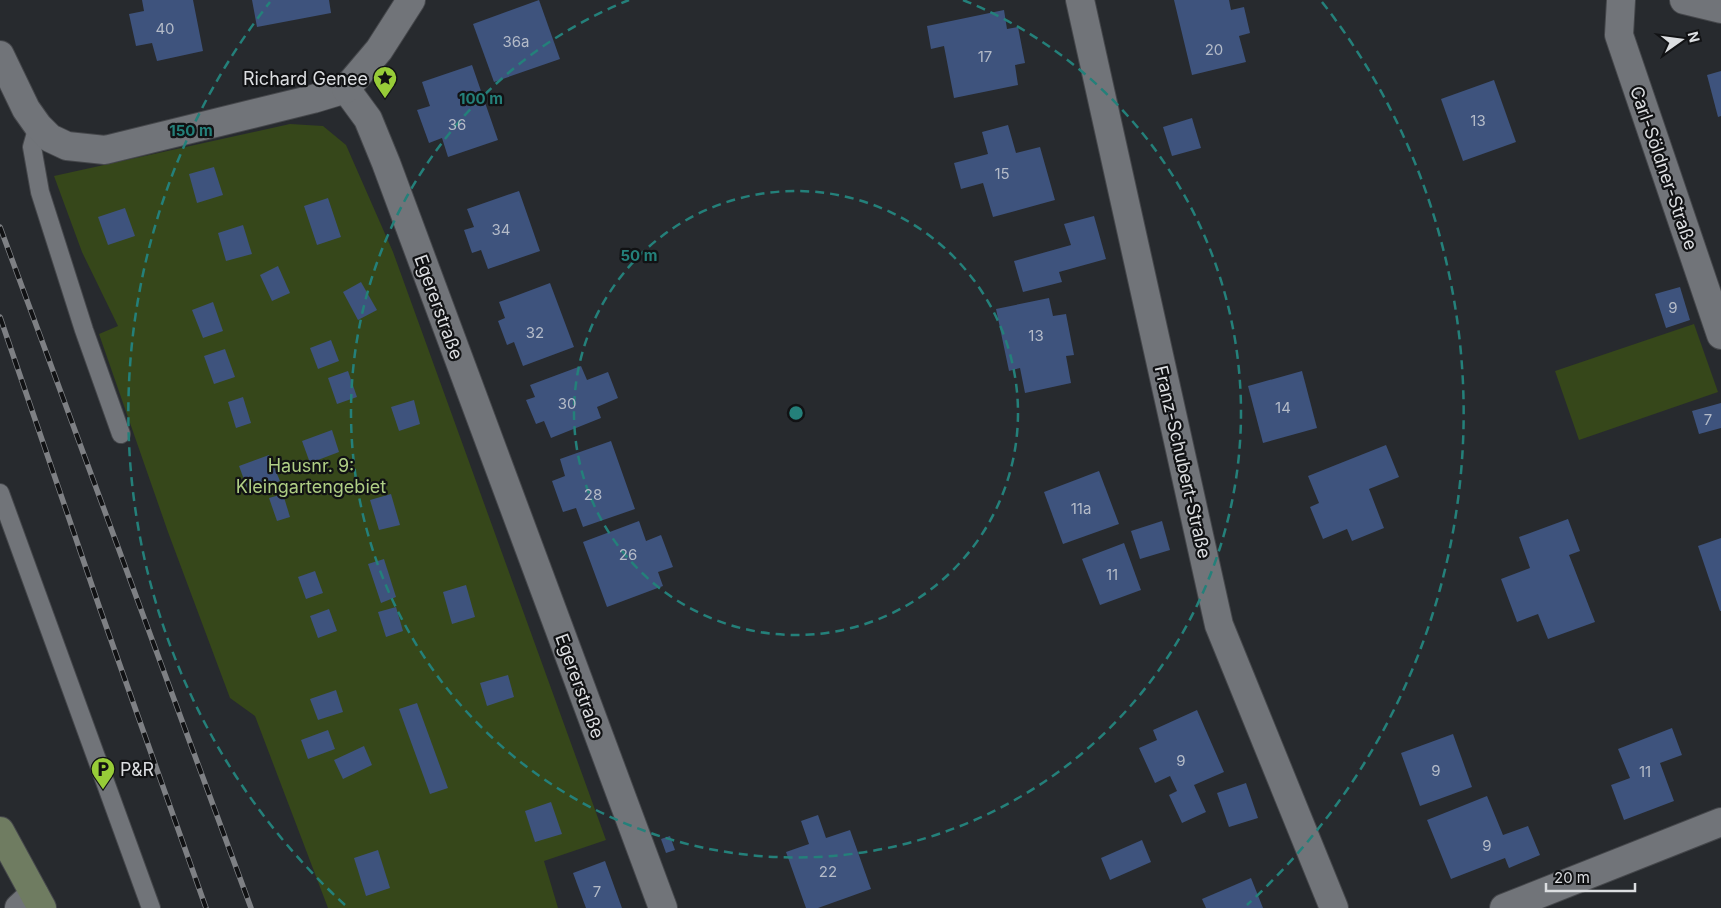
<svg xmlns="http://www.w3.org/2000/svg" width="1721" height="908" font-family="Inter,sans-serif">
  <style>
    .green { fill: #36471a }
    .building { fill: #3e537d }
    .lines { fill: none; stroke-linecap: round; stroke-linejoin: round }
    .lane-casing { stroke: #45474b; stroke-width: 20 }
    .street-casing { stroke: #45474b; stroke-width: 30 }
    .secondary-casing { stroke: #45474b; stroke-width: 30 }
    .lane { stroke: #717479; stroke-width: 18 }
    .street { stroke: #717479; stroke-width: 28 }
    .secondary { stroke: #6f7c61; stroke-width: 28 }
    .rail-casing { stroke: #7e8084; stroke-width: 5.5 }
    .rail { stroke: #111214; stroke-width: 4; stroke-dasharray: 11; stroke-linecap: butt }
    .ring { fill: none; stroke: #24807a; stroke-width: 2.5; stroke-dasharray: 9 6 }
    .labels { text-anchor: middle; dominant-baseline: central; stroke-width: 4.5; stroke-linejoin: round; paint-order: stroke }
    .number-label { font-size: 15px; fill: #b4bbc8 }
    .poi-label { font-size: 18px; fill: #dcdee1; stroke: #111214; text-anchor: end }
    .street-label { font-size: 18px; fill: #dcdee1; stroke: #111214 }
    .park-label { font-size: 18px; fill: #afce84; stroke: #111214 }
    .centre { fill: #24807a; stroke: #111214; stroke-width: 2.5 }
    .ring-label { font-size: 15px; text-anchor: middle; font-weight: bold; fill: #24807a; stroke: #111214; stroke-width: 4.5; stroke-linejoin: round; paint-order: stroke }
  </style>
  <rect width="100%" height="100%" fill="#272a2e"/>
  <g class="green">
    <polygon points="290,124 323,126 346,145 393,252 606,840 544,861 558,908 328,908 255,716 230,698 168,532 99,334 118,326 82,252 54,176"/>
    <polygon points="1694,324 1718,392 1579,440 1555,371"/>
  </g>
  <g class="building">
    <polygon points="142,0 193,0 203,51 157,61 152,43 136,46 129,14 144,11"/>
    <polygon points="252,0 329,0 331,13 257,27"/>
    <polygon points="539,0 560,59 494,82 473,24"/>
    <polygon points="1174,0 1229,0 1231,10 1244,7 1250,33 1239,36 1246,62 1192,75"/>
    <polygon points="1004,10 1007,29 1018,27 1025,63 1015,65 1018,85 954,98 944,46 931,49 927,26"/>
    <polygon points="472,65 498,140 448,157 442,138 429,143 417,110 430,106 422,82"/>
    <polygon points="1721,71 1721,116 1718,117 1707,75"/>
    <polygon points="1494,80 1516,142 1463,161 1441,99"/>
    <polygon points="1192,118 1201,148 1172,156 1163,127"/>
    <polygon points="1008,125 1016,153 1040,147 1055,200 993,217 983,183 961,189 954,163 988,154 982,132"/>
    <polygon points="214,167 223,195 197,203 189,174"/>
    <polygon points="519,191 540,251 488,269 481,250 472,253 464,230 474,227 467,209"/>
    <polygon points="328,198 341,237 317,245 304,206"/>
    <polygon points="125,208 135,236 108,245 98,217"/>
    <polygon points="1094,216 1106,259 1059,272 1062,282 1023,292 1014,261 1071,245 1064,224"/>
    <polygon points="243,225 252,254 226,261 218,233"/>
    <polygon points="278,266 290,293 272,301 260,275"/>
    <polygon points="361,282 377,310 358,320 343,292"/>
    <polygon points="550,283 574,347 523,366 514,342 507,345 498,321 505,318 499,302"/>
    <polygon points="1680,287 1690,320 1666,328 1655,294"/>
    <polygon points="1049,298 1053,316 1066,314 1074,355 1066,356 1071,383 1025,393 1020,368 1009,371 996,309"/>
    <polygon points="213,302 223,331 203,338 192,310"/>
    <polygon points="331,340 339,361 318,369 310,348"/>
    <polygon points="225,349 235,377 214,384 204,356"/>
    <polygon points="581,366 587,380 608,372 618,398 597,407 601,418 551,438 544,421 536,424 526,400 535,397 530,385"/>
    <polygon points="348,371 357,397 337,404 328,378"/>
    <polygon points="1302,371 1317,428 1263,443 1248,386"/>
    <polygon points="243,397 251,423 236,428 228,402"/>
    <polygon points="414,400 420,424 399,431 391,407"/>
    <polygon points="1721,403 1721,428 1699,434 1692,411"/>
    <polygon points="332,430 339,452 310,463 302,441"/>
    <polygon points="611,441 635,509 583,527 576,508 563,512 552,481 565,476 560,459"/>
    <polygon points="1386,445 1399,477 1369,489 1384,528 1352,541 1347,529 1323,539 1310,507 1319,503 1308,476"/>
    <polygon points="269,455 280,481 249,493 239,466"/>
    <polygon points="1099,471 1119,524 1063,544 1044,492"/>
    <polygon points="283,494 290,517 277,521 269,498"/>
    <polygon points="391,494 400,525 379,530 370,500"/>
    <polygon points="1568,519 1580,551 1569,555 1595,622 1548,639 1538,614 1517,622 1501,579 1530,568 1519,537"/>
    <polygon points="639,521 646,541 661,535 673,567 658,572 663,586 607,607 583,542"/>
    <polygon points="1162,521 1170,550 1140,559 1131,531"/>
    <polygon points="1721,538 1721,611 1720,611 1698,546"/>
    <polygon points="1124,543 1141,590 1100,605 1082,559"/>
    <polygon points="384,559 396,597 381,603 368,564"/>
    <polygon points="315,571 323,593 306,599 298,577"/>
    <polygon points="466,585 475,617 452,624 443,592"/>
    <polygon points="396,607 403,631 386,637 378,612"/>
    <polygon points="329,609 337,631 318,638 310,616"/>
    <polygon points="508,675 514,697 487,706 480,683"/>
    <polygon points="336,690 343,712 318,720 310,699"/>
    <polygon points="417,703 448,788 430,794 399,709"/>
    <polygon points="1197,710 1224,772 1194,785 1206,812 1182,823 1169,795 1177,791 1170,776 1155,783 1139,748 1157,740 1153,730"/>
    <polygon points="1672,728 1682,755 1660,763 1674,801 1624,820 1611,785 1630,778 1618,749"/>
    <polygon points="328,730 335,749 308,759 301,740"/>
    <polygon points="1453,734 1472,787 1420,806 1401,753"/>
    <polygon points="364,746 372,765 343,779 334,760"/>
    <polygon points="1246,783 1258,818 1229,827 1217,793"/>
    <polygon points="1487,796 1503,835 1528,826 1540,855 1509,868 1505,858 1451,879 1427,820"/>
    <polygon points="551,802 562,834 535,842 525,811"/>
    <polygon points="818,815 826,838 850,830 871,889 818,908 806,908 786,852 809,844 801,821"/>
    <polygon points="670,836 675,850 666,853 661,839"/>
    <polygon points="1142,840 1151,862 1110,880 1101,858"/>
    <polygon points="378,850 390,888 366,896 354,858"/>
    <polygon points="605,861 622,908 586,908 573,873"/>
    <polygon points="1251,878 1263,908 1206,908 1202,899"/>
  </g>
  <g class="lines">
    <g class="lane-casing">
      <g id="lane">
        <polyline points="38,126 32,147 40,192 84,330 121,434"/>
        <polyline points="0,493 151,908"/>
      </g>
    </g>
    <g class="street-casing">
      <g id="street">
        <polyline points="1080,0 1219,625 1334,908"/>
        <polyline points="1621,0 1619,35 1721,335"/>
        <polyline points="1684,0 1721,9"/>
        <polyline points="0,55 26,109 38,126 50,138 67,146 105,150 313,99 346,89"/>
        <polyline points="346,89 368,119 386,163 663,908"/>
        <polyline points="346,89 379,50 411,0"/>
        <polyline points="19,908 34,894"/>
        <polyline points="1504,908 1721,822"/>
      </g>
    </g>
    <g class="secondary-casing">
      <polyline id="secondary" points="0,831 42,908"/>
    </g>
    <use href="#lane" class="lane"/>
    <use href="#street" class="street"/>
    <use href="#secondary" class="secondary"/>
    <g class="rail-casing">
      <g id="rail">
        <polyline points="0,227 251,908"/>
        <polyline points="0,317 100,609 206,908"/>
      </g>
    </g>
    <use href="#rail" class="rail"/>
  </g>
  <g class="ring">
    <circle cx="796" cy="413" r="222"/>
    <path d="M963 0A445 445 0 1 1 629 0"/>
    <path d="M345 905A667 667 0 0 1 270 2M1322 2A667 667 0 0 1 1247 905"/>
  </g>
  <defs>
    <g id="sight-pin" transform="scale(1.25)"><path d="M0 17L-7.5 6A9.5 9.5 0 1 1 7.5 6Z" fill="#97cc38" stroke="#111214"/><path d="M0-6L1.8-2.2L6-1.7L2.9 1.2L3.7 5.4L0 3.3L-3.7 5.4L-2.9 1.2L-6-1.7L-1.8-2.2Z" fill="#111"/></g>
    <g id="parking-pin" transform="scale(1.25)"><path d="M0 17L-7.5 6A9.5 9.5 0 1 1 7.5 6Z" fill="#97cc38" stroke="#111214"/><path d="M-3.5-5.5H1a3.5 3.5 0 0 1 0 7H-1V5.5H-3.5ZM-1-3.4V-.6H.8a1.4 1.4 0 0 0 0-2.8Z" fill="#111"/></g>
  </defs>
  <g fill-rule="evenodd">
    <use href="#sight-pin" x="385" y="78"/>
    <use href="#parking-pin" x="103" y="769"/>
  </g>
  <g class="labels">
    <g class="number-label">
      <text x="165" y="28">40</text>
      <text x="516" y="41">36a</text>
      <text x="1214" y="49">20</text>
      <text x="985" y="56">17</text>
      <text x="1478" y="120">13</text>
      <text x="457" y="124">36</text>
      <text x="1002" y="173">15</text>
      <text x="501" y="229">34</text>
      <text x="1673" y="307">9</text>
      <text x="535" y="332">32</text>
      <text x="1036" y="335">13</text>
      <text x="567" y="403">30</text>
      <text x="1283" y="407">14</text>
      <text x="1708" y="419">7</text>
      <text x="593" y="494">28</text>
      <text x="1081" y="508">11a</text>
      <text x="628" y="554">26</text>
      <text x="1112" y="574">11</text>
      <text x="1181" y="760">9</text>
      <text x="1436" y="770">9</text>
      <text x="1645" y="771">11</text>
      <text x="1487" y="845">9</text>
      <text x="828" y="871">22</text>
      <text x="597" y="891">7</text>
    </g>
    <g class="poi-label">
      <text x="368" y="78">Richard Genee</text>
      <text x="120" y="769" text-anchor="start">P&amp;R</text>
    </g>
    <g class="street-label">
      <text transform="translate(1664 168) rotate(71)">Carl-Söldner-Straße</text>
      <text transform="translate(439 307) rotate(70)">Egererstraße</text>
      <text transform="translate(1183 462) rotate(77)">Franz-Schubert-Straße</text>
      <text transform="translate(580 686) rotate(70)">Egererstraße</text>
    </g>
    <g class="park-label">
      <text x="311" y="465">Hausnr. 9:<tspan x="311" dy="21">Kleingartengebiet</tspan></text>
    </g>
  </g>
  <circle cx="796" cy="413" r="8" class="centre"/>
  <g class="ring-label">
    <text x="481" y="104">100 m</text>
    <text x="191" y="136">150 m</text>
    <text x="639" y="261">50 m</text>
  </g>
  <g transform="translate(1681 40) rotate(76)" stroke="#111214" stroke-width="4" paint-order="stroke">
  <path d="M0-4L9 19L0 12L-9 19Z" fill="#dcdee1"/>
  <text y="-8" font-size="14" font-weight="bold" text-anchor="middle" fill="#dcdee1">N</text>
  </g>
  <path d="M1546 883v8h89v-8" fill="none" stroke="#dcdee1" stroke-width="2.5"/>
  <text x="1554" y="883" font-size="15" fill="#dcdee1" stroke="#111214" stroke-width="4" paint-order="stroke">20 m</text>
</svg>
